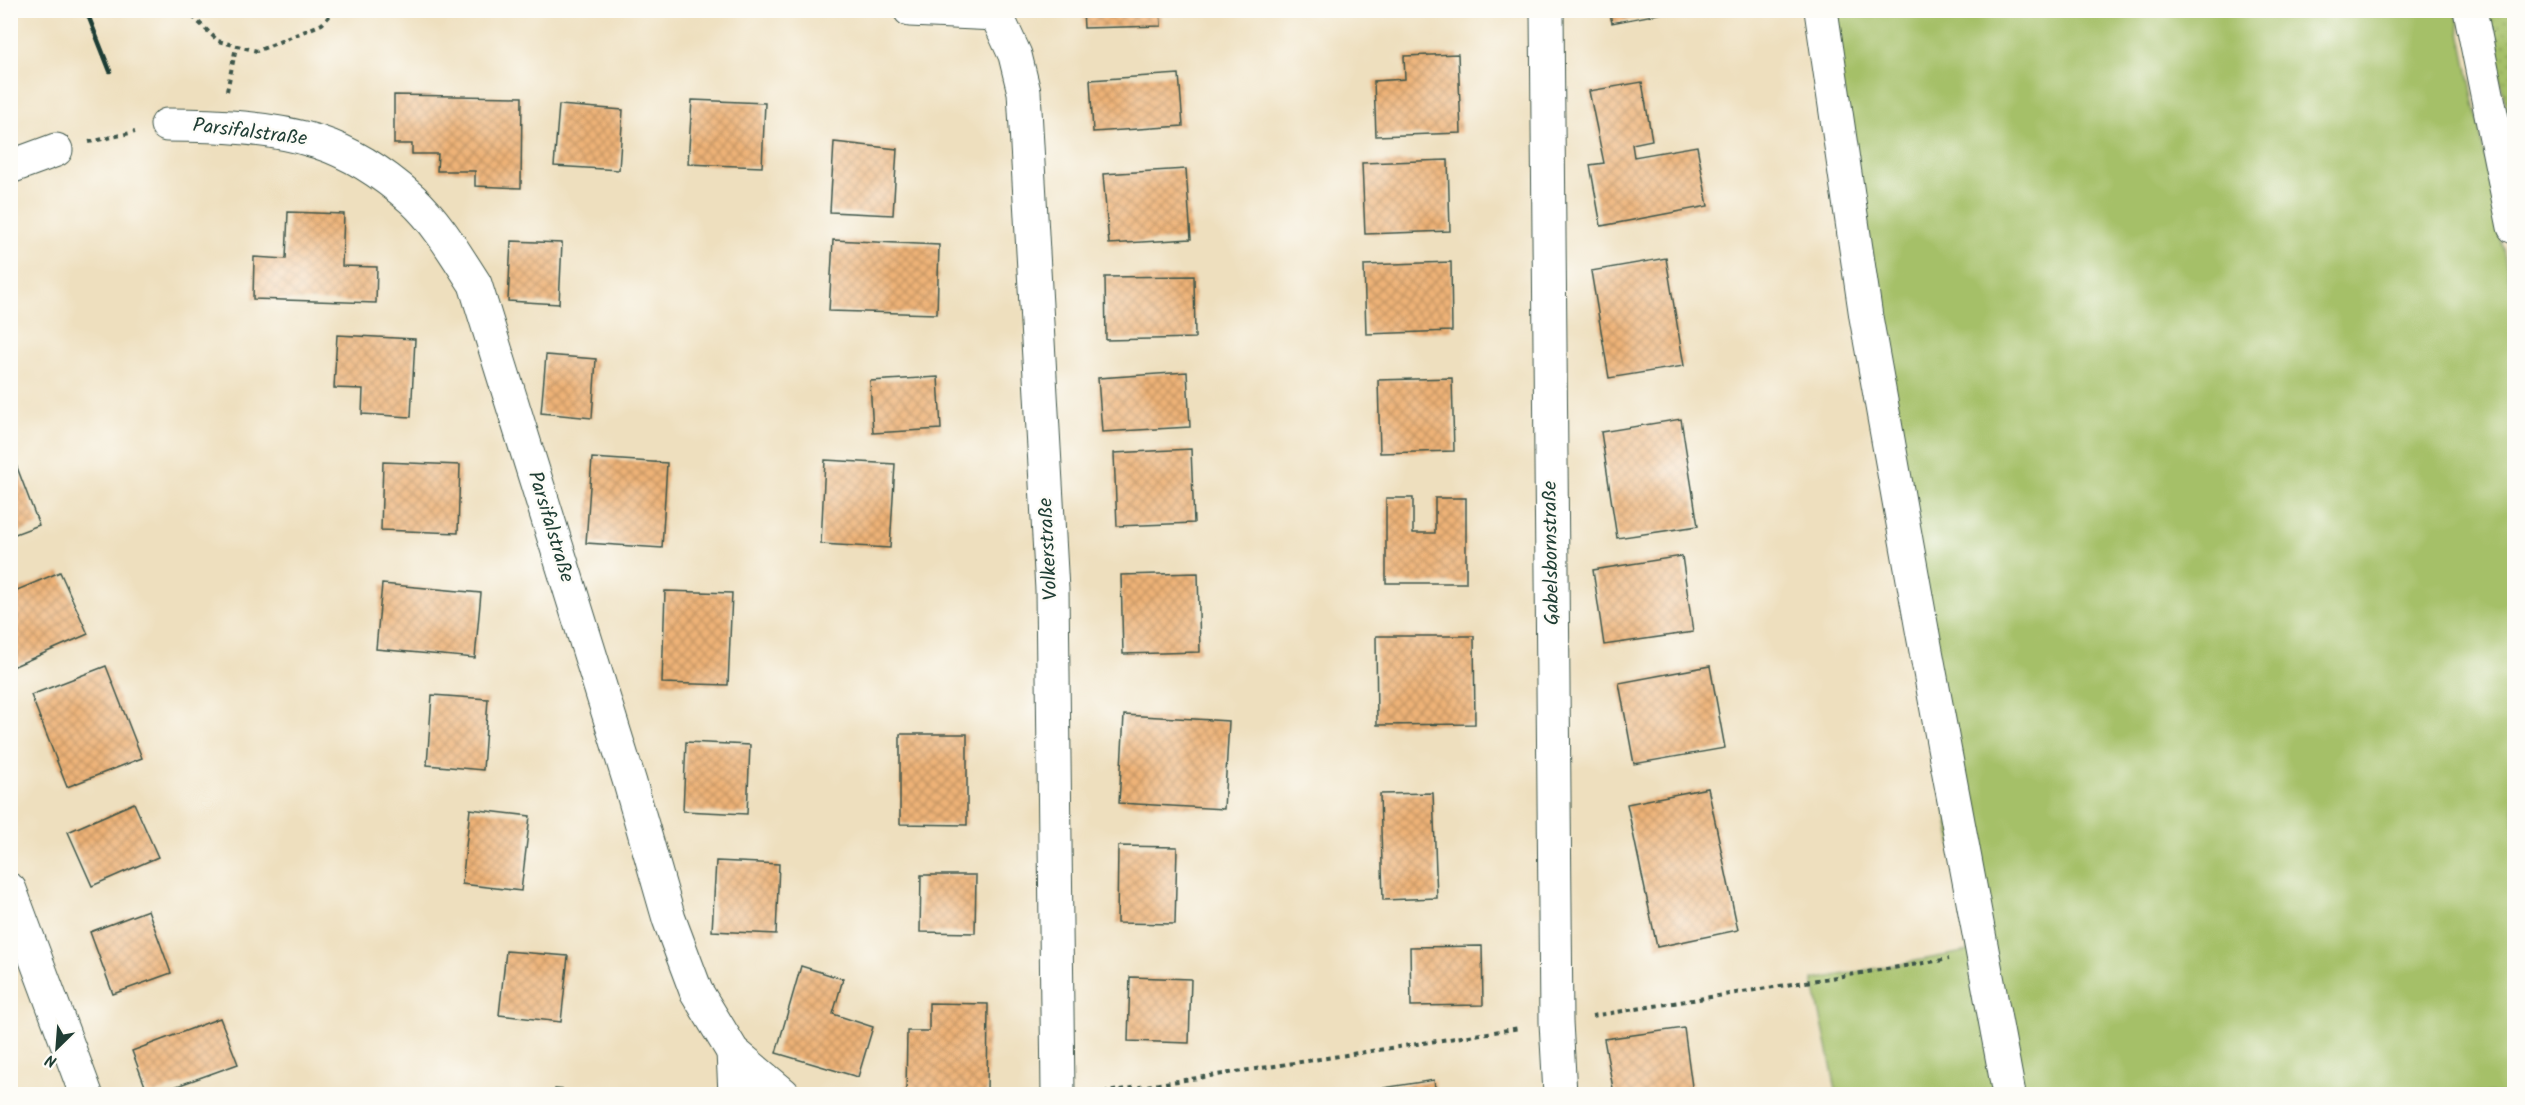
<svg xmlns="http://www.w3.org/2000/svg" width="2525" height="1105" font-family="Kalam,sans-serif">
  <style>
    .grass { fill: url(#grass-dots); stroke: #627e4e; stroke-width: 1.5 }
    .garden { fill: #a5c067; stroke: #627e4e; stroke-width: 1.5 }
    .building { fill: url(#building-cross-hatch) }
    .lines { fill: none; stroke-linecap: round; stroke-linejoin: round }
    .minor-casing { stroke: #3e5549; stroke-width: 35 }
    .path { stroke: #3e5549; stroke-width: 4; stroke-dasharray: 4.5 4.5; stroke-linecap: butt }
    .minor { stroke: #fff; stroke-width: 33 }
    .rail { stroke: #1f3d34; stroke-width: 4.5 }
    .labels { text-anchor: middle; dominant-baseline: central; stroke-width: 5; stroke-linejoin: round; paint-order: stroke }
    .street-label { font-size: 20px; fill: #1f3d34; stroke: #fdfcf7 }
  </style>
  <defs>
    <pattern id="grass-dots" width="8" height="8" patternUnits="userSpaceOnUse" patternTransform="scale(1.5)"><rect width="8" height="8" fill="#a5c067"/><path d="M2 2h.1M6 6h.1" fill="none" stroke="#869d56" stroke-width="1.8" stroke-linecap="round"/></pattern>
    <pattern id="building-cross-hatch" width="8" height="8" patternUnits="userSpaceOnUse" patternTransform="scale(1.5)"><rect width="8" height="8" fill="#eeb277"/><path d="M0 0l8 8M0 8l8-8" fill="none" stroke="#c09262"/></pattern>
  </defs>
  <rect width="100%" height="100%" fill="#fdfcf7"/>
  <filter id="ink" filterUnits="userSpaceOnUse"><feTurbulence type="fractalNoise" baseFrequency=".0167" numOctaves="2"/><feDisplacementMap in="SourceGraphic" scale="12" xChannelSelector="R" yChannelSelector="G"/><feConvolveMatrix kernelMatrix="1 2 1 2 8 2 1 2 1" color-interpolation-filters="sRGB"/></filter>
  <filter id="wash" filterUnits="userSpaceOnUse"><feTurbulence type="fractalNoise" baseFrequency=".008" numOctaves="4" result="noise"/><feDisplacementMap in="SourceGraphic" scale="24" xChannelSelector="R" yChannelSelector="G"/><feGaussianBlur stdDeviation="1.35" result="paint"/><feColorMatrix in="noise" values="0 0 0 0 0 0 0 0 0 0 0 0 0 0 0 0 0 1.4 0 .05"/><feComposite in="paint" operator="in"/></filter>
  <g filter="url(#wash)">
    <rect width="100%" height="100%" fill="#eedfbe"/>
    <polygon class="grass" points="2485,11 2514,11 2514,142"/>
    <polygon class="garden" points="1815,11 2456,11 2514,304 2514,1094 1837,1094 1813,980 1969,951"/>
    <g id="blocks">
      <g class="building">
        <polygon points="1083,10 1160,10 1161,26 1084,28"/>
        <polygon points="1609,10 1669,10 1669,12 1612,23"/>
        <polygon points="1458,54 1461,133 1376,136 1374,81 1405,79 1404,56"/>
        <polygon points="1179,74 1183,126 1093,132 1090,80"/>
        <polygon points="1642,82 1652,140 1632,144 1634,157 1697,146 1708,206 1601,226 1590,165 1604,163 1589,91"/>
        <polygon points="394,95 522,97 521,188 475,186 475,171 437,171 438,154 412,154 412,144 394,144"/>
        <polygon points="692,100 765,103 762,167 688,164"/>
        <polygon points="559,105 623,110 619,170 554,166"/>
        <polygon points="834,142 897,149 893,215 830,212"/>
        <polygon points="1448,160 1450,231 1365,234 1362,163"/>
        <polygon points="1186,169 1191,239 1109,244 1103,174"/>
        <polygon points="288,212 344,214 342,266 377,267 376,303 253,299 254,257 286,259"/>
        <polygon points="833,240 939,245 937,314 829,311"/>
        <polygon points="511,241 562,243 559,304 508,301"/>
        <polygon points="1666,258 1684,366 1609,378 1591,271"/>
        <polygon points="1451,262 1452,331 1366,334 1364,265"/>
        <polygon points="1194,276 1195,338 1106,340 1105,277"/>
        <polygon points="337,335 415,339 411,417 362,414 363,389 334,388"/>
        <polygon points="546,355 596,359 592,418 541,413"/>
        <polygon points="1187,372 1190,427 1102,432 1098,378"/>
        <polygon points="938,377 941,429 873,433 870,381"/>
        <polygon points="1452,378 1454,451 1380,453 1378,380"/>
        <polygon points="1681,419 1698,526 1617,538 1601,432"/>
        <polygon points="1191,449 1194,523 1117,526 1114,453"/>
        <polygon points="592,458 667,463 662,548 586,543"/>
        <polygon points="825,460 895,464 890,548 821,544"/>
        <polygon points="15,462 39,525 10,536 10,464"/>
        <polygon points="383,462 460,465 458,533 381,530"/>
        <polygon points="1386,498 1413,498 1413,533 1435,533 1435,498 1466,498 1466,583 1386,583"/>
        <polygon points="1682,556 1693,632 1604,645 1593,570"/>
        <polygon points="60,572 88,634 10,668 10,593"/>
        <polygon points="1198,573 1200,652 1123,654 1121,575"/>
        <polygon points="382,584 481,593 475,658 376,649"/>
        <polygon points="665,591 732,593 728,685 662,683"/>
        <polygon points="1376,636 1474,636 1475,724 1377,725"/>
        <polygon points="106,666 142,758 67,787 31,695"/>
        <polygon points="1710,666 1725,748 1634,764 1619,683"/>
        <polygon points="432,695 488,699 483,770 427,765"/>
        <polygon points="1124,715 1229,721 1224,809 1119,803"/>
        <polygon points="900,734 967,734 967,825 900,824"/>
        <polygon points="686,742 750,745 747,814 683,811"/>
        <polygon points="1708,788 1738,930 1657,947 1627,804"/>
        <polygon points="1433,793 1437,898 1383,900 1380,794"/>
        <polygon points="134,803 158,857 92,886 68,832"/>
        <polygon points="470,809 530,816 521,891 462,884"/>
        <polygon points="1118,846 1177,847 1175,924 1117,923"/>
        <polygon points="716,861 779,864 776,934 712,931"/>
        <polygon points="921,875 976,875 975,933 920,932"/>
        <polygon points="148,910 171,973 113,994 90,932"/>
        <polygon points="1482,946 1483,1005 1411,1006 1410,947"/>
        <polygon points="506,951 568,956 561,1022 499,1015"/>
        <polygon points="801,966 843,979 833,1014 873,1027 858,1077 776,1053"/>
        <polygon points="1130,977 1191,979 1189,1043 1128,1041"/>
        <polygon points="929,1003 988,1004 987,1094 906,1094 907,1031 929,1031"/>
        <polygon points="220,1018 238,1064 155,1094 148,1094 132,1051"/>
        <polygon points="1684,1028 1693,1094 1614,1094 1604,1039"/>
        <polygon points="1434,1080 1436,1094 1358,1094 1357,1092"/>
        <polygon points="555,1089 601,1093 601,1094 555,1094"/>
      </g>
    </g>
  </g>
  <g filter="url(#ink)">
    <use href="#blocks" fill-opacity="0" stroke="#3e5549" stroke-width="1.5"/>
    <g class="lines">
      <g class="minor-casing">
        <g id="minor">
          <polyline points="910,10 996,14"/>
          <polyline points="997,10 996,14 1015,55 1024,92 1052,590 1058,1094"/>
          <polyline points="1547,10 1556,1022 1560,1094"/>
          <polyline points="1821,10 1866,317 1923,635 2009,1094"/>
          <polyline points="2470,10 2514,227"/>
          <path d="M167 125C216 125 271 127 318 142 352 153 385 175 412 199 438 223 456 255 475 284L630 783 669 919 696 991 733 1052 783 1094"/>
          <polyline points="10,167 56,150"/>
          <polyline points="10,890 86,1094"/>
          <polyline points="733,1052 735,1094"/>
        </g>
      </g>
      <g class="path">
        <polyline points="186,10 218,41 257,51 322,24 335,10"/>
        <polyline points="227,91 236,47"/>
        <polyline points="89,142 135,132"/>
        <polyline points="1592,1016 1949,959"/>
        <polyline points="1094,1094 1520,1028"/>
      </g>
      <use href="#minor" class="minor"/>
      <polyline class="rail" points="86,10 110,71"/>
    </g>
  </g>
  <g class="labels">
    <g class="street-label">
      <text transform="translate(250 133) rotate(7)">Parsifalstraße</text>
      <text transform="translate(550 527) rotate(73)">Parsifalstraße</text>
      <text transform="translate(1049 549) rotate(-93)">Volkerstraße</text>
      <text transform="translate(1552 553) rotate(-91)">Gabelsbornstraße</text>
    </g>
  </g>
  <rect width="2525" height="1105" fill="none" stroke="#fdfcf7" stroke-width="36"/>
  <g transform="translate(57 1048) rotate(205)" stroke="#fdfcf7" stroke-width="4.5" paint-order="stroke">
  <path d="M0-4.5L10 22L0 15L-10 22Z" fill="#1f3d34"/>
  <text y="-9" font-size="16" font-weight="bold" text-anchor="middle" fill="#1f3d34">N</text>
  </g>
</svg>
